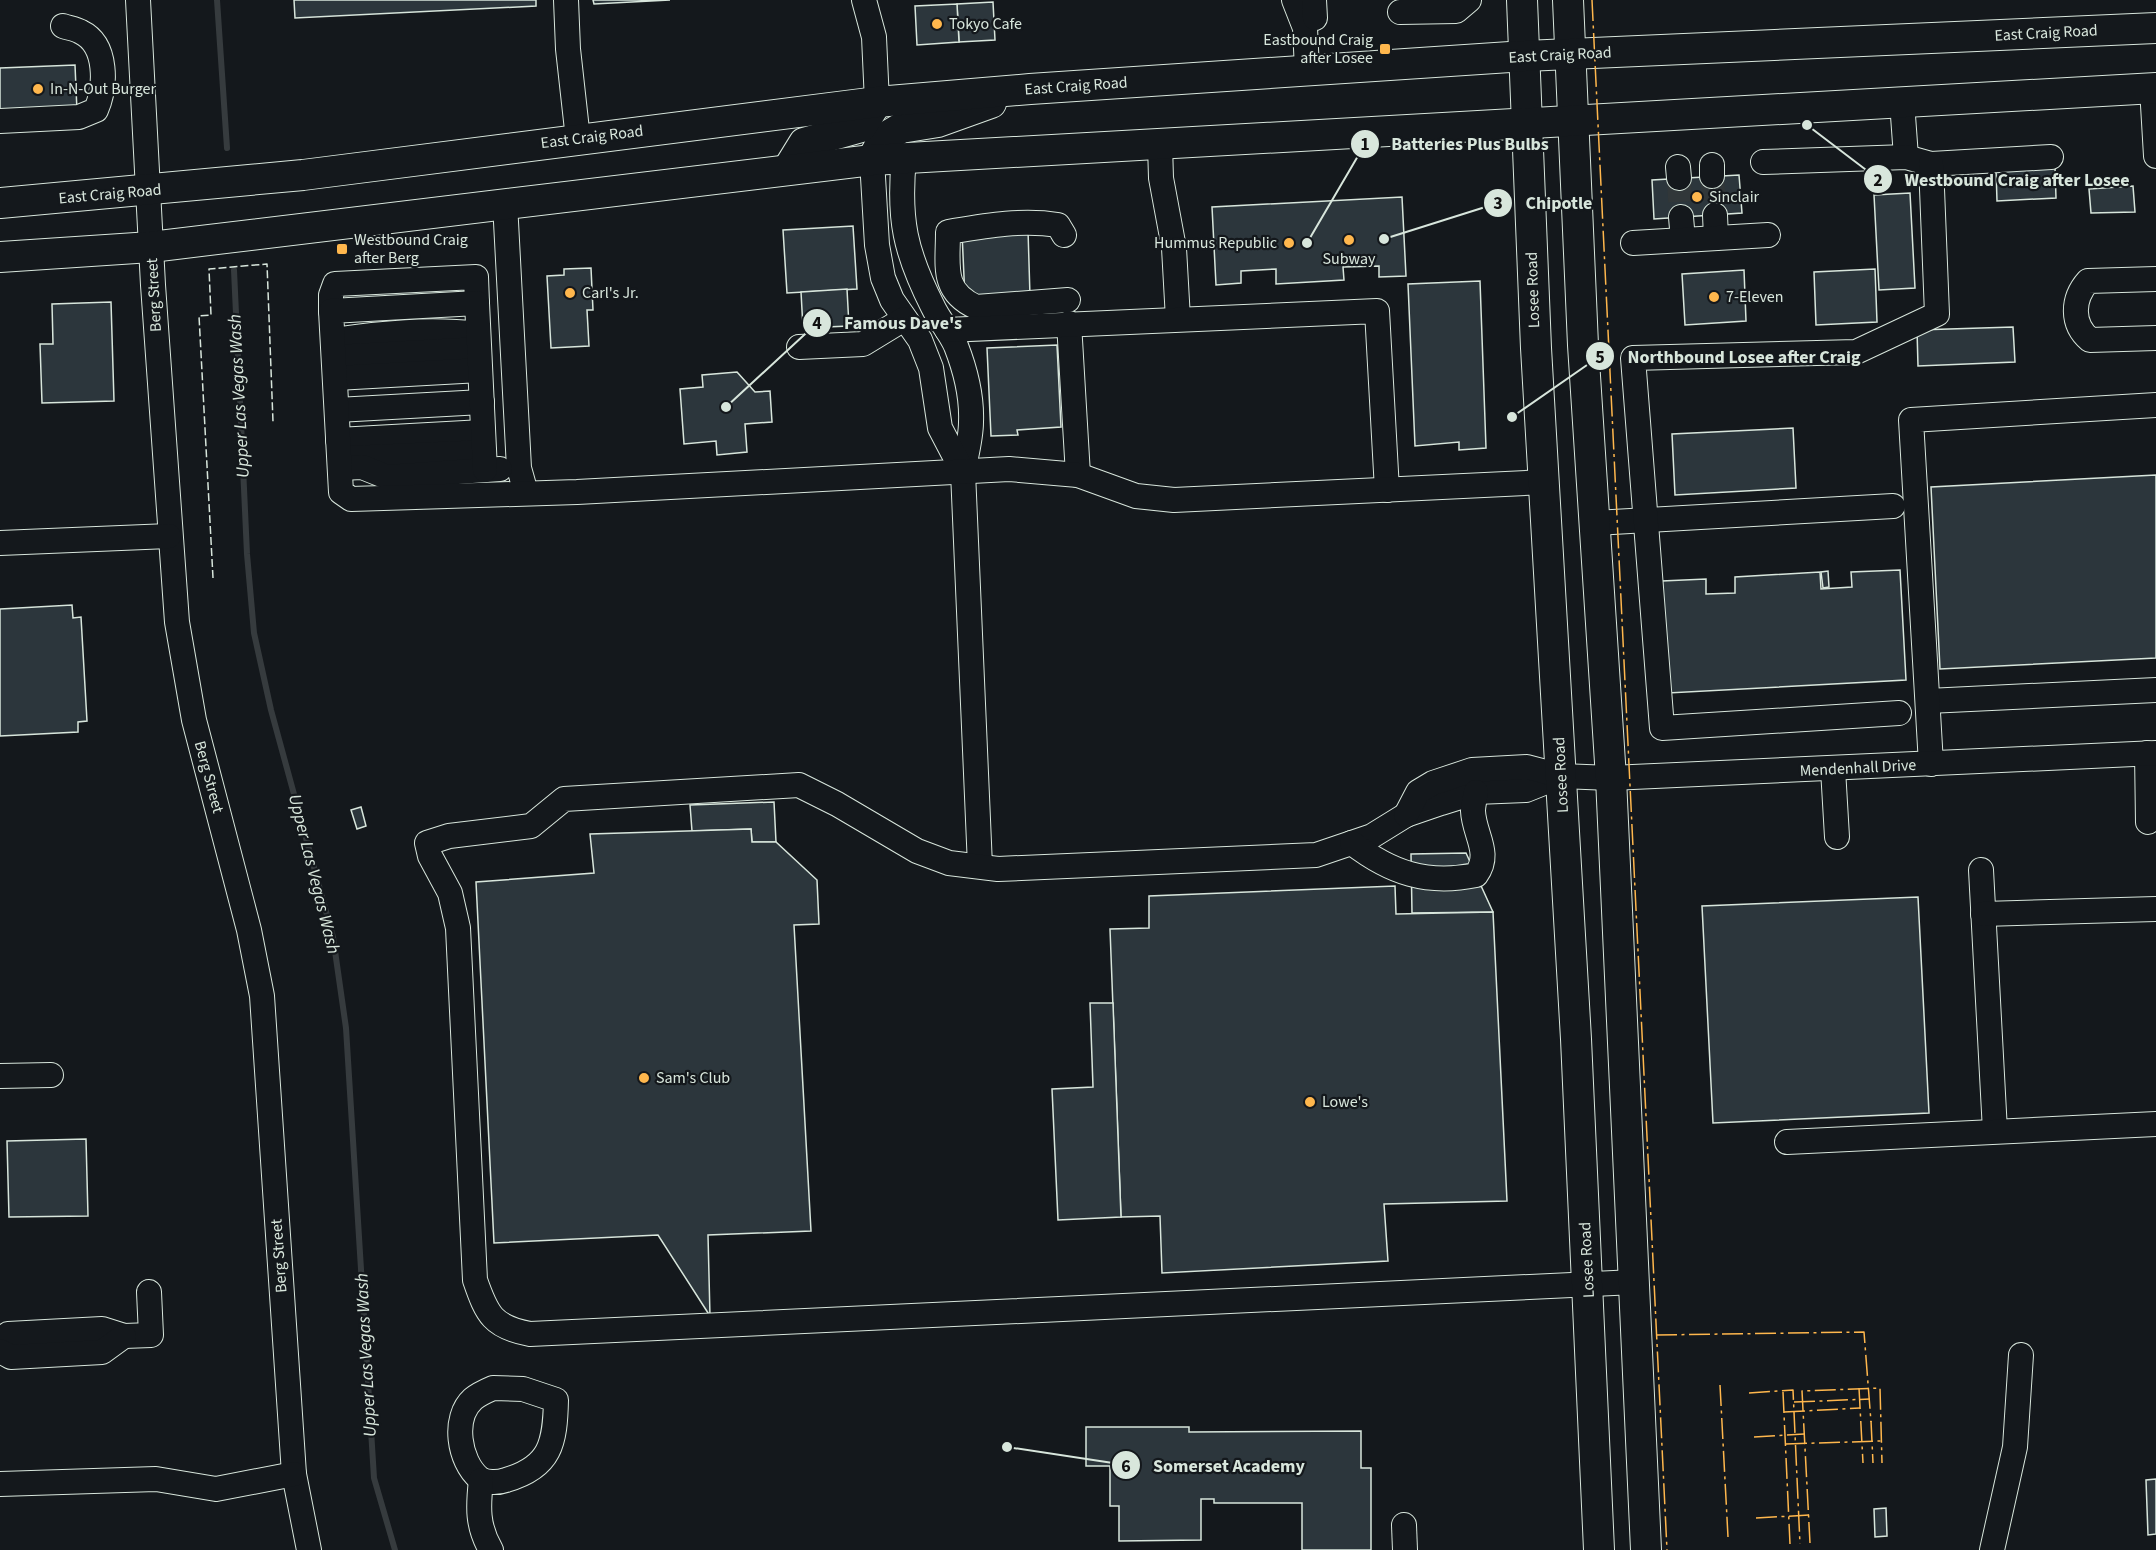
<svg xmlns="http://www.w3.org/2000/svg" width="2156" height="1550" font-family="'Source Sans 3',sans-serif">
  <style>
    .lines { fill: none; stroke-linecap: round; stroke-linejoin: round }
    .stream { stroke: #363b3e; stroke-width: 6 }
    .building { fill: #2c363c; stroke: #d8e6dc; stroke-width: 1.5 }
    .minor-tunnel { stroke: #313739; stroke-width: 24; stroke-dasharray: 24 12; stroke-linecap: butt }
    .minor-casing { stroke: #d8e6dc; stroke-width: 26 }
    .major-casing { stroke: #d8e6dc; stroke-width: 32 }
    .minor { stroke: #14181c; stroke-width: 24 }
    .major { stroke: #14181c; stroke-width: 30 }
    .fence { stroke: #d8e6dc; stroke-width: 1.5; stroke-dasharray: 8 3; stroke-linecap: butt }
    .power { stroke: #ffb74d; stroke-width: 1.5; stroke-dasharray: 21 4.5 3 4.5; stroke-linecap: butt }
    .poi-dot { fill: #ffb74d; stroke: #14181c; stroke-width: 2 }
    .labels { text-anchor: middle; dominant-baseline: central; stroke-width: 4.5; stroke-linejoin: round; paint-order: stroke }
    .poi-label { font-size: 16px; fill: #d8e6dc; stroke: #14181c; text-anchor: start }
    .street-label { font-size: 16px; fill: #d8e6dc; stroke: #14181c }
    .water-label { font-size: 18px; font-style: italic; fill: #d8e6dc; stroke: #14181c }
    .leader { fill: none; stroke: #d8e6dc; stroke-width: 2 }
    .callout-dot { fill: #d8e6dc; stroke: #14181c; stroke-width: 2 }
    .mark-label { font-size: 18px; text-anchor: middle; font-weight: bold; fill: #111 }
    .callout-label { font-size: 18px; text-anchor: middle; font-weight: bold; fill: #d8e6dc; stroke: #14181c; stroke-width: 4.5; stroke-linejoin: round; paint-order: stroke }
  </style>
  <rect width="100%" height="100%" fill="#14181c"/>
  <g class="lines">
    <g class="stream">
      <polyline points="217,0 227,148"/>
      <polyline points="234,270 247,554 254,633 271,710 333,937 346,1028 374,1478 395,1550"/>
    </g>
  </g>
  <g class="building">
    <polygon points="294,0 536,0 536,6 295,18"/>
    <polygon points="593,0 670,0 594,4"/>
    <polygon points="993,2 995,40 959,42 957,4"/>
    <polygon points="957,4 959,42 917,45 915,6"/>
    <polygon points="75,65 77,111 0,130 0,68"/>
    <polygon points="2055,167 2056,198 1997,201 1996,170"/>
    <polygon points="1739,175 1742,213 1654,219 1652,180"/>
    <polygon points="2133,186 2135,212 2091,213 2089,189"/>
    <polygon points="1910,193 1915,288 1879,290 1874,195"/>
    <polygon points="1402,197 1406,276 1379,277 1379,266 1343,267 1344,280 1276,284 1276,269 1241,271 1241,283 1216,285 1212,207"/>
    <polygon points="853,226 857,289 787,293 783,230"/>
    <polygon points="1028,230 1030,296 965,299 962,233"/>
    <polygon points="591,268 593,310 587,310 589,346 551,348 547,276 564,275 564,269"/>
    <polygon points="1875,269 1877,322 1816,325 1814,272"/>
    <polygon points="1744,270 1746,321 1685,325 1682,274"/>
    <polygon points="1480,281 1486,448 1459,450 1459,442 1415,446 1408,284"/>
    <polygon points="847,289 849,326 803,328 801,292"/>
    <polygon points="111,302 114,401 42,403 40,344 53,344 52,304"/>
    <polygon points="2013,327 2015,362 1918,366 1917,330"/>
    <polygon points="1057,345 1061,427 1017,430 1018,435 991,436 987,348"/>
    <polygon points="737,372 755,392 770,391 772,422 745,424 747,452 717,455 716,441 684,444 680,389 703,387 702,375"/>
    <polygon points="1793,428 1796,488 1675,495 1672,434"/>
    <polygon points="2156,475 2156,658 1940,669 1931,487"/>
    <polygon points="1900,570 1906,680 1668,693 1662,581 1706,579 1706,594 1735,593 1735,577 1820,572 1821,589 1852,587 1851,572"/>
    <polygon points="1828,571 1829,587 1823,588 1821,572"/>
    <polygon points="72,605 73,618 81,617 87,721 78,722 78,732 0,736 0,609"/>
    <polygon points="774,802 776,842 752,842 751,829 692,831 690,805"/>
    <polygon points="361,807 366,826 357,829 351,810"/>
    <polygon points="751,829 752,842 776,842 817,880 819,924 794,925 811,1231 708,1235 710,1316 658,1235 494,1243 476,882 594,873 590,834"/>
    <polygon points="1466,853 1493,912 1412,913 1411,854"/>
    <polygon points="1395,886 1396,914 1493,912 1507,1201 1384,1204 1388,1261 1162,1273 1160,1216 1121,1217 1110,929 1149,928 1149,896"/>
    <polygon points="1918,897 1929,1113 1713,1123 1702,906"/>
    <polygon points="1090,1003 1113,1003 1121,1217 1058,1220 1052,1089 1093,1087"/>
    <polygon points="86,1139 88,1216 9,1217 7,1141"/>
    <polygon points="1086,1427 1189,1427 1189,1432 1361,1431 1361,1468 1371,1468 1371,1550 1302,1550 1302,1503 1214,1503 1214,1499 1201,1499 1201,1540 1119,1541 1119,1506 1110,1506 1110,1466 1086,1466"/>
    <polygon points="2156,1479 2156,1534 2148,1535 2146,1480"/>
    <polygon points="1886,1508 1887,1536 1875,1537 1874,1509"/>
  </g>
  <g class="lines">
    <g class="minor-tunnel">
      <polyline points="1712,176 1715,215"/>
      <polyline points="1679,178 1681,217"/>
    </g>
    <g class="minor-casing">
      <g id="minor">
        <polyline points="138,0 153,285 177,622 194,720 249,930 262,996 294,1474 309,1550"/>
        <polyline points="566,0 568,49 578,139"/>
        <polyline points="864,0 874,37 877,102"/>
        <polyline points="1294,0 1305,28 1307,69"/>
        <polyline points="1314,0 1315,18"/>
        <polyline points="1400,12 1456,11 1469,0"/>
        <polyline points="2152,88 2156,156"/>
        <polyline points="1902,102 1906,157"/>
        <path d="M0 121 79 117 96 110C106 87 108 45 81 32 76 29 69 28 63 26"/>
        <polyline points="1160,145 1161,178 1174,248 1178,319"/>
        <path d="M904 158C898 219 905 252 933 307 939 320 950 332 956 346 965 369 972 398 971 422 971 438 966 456 963 472L980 866"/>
        <polyline points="872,160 877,245 883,278 892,300 920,340 931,368 940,428 963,472"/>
        <polyline points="1763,162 1906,157 1931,164 2051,157"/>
        <polyline points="1712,165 1712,176"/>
        <polyline points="1678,167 1679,178"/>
        <polyline points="505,203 519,468 526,493"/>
        <polyline points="1715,215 1716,238"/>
        <polyline points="1681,217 1683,240"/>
        <path d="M1064 235 1058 225C1021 219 984 226 948 232 948 266 941 291 976 307L1068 300"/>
        <polyline points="1633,243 1768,235"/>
        <path d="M2156 279 2088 281C2072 299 2071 324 2090 340L2156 338"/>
        <polyline points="331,311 331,295 335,284 476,277 477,303"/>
        <polyline points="1069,323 1078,475"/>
        <polyline points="947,330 1377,311 1387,490"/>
        <path d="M333 340C381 333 430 328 478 334"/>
        <polyline points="799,347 863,344 904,319"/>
        <polyline points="334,357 479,349"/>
        <polyline points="336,378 480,370"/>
        <polyline points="337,410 482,402"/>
        <polyline points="338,440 483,432"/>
        <polyline points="348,458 484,452"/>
        <polyline points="340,468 362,467 387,477 500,469"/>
        <polyline points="485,470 477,303 331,311 341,492 351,499 577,492 1009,469 1078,475 1136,496 1174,500 1545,482"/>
        <polyline points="1595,523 1893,506"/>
        <polyline points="0,543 169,536"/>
        <polyline points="1928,701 2156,690"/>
        <polyline points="1899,713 1662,728 1633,358 1856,352 1937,314 1931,164"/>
        <polyline points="2147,753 2148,822"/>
        <polyline points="1931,764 1911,420 2156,405"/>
        <polyline points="1833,769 1837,837"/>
        <path d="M1561 776 1526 790 1476 792 1441 803 1406 815 1372 836 1316 855 998 869 949 863 917 851 837 804 799 785 564 799 531 826 449 836 427 843 430 856 450 893 458 928 475 1280C487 1315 493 1327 530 1334L1635 1282"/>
        <polyline points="1406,815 1418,792 1433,783 1472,770 1527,767 1561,776 1611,778 2156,753"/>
        <path d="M1352 843C1391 873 1427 885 1476 875 1492 853 1474 835 1473 811 1473 805 1475 798 1476 792"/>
        <polyline points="1981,870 1995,1131"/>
        <polyline points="1983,914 2156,909"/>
        <polyline points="0,1076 51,1075"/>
        <polyline points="1787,1142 2156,1124"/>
        <polyline points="0,1341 8,1334 102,1329 124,1336 151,1335 149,1292"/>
        <polyline points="0,1351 11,1357 102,1352 124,1336"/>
        <path d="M493 1388 523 1389 556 1400C555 1443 551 1467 506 1480 498 1483 485 1483 479 1478 459 1461 452 1418 473 1399 479 1394 486 1391 493 1388Z"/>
        <path d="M481 1480C478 1507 477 1526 491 1550"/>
        <polyline points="0,1484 156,1479 216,1489 294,1474"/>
        <polyline points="1404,1525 1405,1550"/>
        <polyline points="1992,1550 2015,1447 2021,1355"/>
      </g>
    </g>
    <g class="major-casing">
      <g id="major">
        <polyline points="1522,0 1536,348 1576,1039 1599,1550"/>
        <polyline points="1568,0 1583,345 1611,778 1646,1550"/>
        <polyline points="872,160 884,138 901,128 938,122 991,103"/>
        <polyline points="788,169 804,143 861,127 877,102"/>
        <polyline points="0,203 303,175 877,102 1030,89 1525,56 2156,28"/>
        <polyline points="0,257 151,247 872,160 2156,88"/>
      </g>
    </g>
    <use href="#minor" class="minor"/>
    <use href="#major" class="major"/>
    <polyline class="fence" points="213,578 199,316 211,315 209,269 267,264 273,422"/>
    <g class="power">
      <polyline points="1592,0 1667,1550"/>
      <polyline points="1656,1335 1864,1332 1871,1422"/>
      <polyline points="1720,1385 1728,1537"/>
      <polyline points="1859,1388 1863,1463"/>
      <polyline points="1783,1392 1790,1544"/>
      <polyline points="1749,1393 1793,1390 1800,1544"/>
      <polyline points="1794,1402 1870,1399"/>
      <polyline points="1784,1412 1860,1408"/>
      <polyline points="1871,1421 1873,1463"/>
      <polyline points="1754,1437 1804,1434"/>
      <polyline points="1786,1444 1881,1441"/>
      <polyline points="1756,1518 1809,1515"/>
      <polyline points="1810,1543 1802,1391 1880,1388 1882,1463"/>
    </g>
  </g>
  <g class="poi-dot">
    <circle cx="937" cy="24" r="6"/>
    <rect x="1379" y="43" width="12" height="12" rx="3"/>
    <circle cx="38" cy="89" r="6"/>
    <circle cx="1697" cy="197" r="6"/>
    <circle cx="1349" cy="240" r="6"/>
    <circle cx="1289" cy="243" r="6"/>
    <rect x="336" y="243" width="12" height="12" rx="3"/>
    <circle cx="570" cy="293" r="6"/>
    <circle cx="1714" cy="297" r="6"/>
    <circle cx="644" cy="1078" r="6"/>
    <circle cx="1310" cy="1102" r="6"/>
  </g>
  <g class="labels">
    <g class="poi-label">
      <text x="949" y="24">Tokyo Cafe</text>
      <text x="1373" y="40" text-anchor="end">Eastbound Craig<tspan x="1373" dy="18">after Losee</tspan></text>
      <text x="50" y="89">In-N-Out Burger</text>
      <text x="1709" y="197">Sinclair</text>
      <text x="354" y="240">Westbound Craig<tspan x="354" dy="18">after Berg</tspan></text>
      <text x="1277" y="243" text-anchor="end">Hummus Republic</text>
      <text x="1349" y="259" text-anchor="middle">Subway</text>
      <text x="582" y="293">Carl's Jr.</text>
      <text x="1726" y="297">7-Eleven</text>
      <text x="656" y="1078">Sam's Club</text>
      <text x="1322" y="1102">Lowe's</text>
    </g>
    <g class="street-label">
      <text transform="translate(2046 33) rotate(-3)">East Craig Road</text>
      <text transform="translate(1560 55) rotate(-3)">East Craig Road</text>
      <text transform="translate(1076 86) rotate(-4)">East Craig Road</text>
      <text transform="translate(592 137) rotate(-7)">East Craig Road</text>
      <text transform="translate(110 194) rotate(-5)">East Craig Road</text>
      <text transform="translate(1533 290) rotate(-92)">Losee Road</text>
      <text transform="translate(154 295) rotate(-93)">Berg Street</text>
      <text transform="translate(1858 768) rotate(-3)">Mendenhall Drive</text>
      <text transform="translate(1561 775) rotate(-93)">Losee Road</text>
      <text transform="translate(209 777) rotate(75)">Berg Street</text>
      <text transform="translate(279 1256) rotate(-94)">Berg Street</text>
      <text transform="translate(1587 1260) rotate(-93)">Losee Road</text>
    </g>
    <g class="water-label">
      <text transform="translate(239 396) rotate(-93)">Upper Las Vegas Wash</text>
      <text transform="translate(314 874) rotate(76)">Upper Las Vegas Wash</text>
      <text transform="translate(366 1355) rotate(-93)">Upper Las Vegas Wash</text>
    </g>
  </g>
  <path class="leader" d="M1307 243L1365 144M1807 125L1878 179M1384 239L1498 203M726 407L817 323M1512 417L1600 356M1007 1447L1126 1465"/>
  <g class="callout-dot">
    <circle cx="1307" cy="243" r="6"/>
    <circle cx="1807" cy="125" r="6"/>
    <circle cx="1384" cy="239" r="6"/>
    <circle cx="726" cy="407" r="6"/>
    <circle cx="1512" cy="417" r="6"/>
    <circle cx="1007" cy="1447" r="6"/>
    <circle cx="1365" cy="144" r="15"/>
    <circle cx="1878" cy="179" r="15"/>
    <circle cx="1498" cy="203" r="15"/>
    <circle cx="817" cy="323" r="15"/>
    <circle cx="1600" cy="356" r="15"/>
    <circle cx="1126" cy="1465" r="15"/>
  </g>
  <g class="mark-label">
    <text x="1365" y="150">1</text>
    <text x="1878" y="186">2</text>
    <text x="1498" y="209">3</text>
    <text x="817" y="329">4</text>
    <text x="1600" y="363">5</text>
    <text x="1126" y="1472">6</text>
  </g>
  <g class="callout-label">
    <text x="1470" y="150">Batteries Plus Bulbs</text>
    <text x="2017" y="186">Westbound Craig after Losee</text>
    <text x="1559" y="209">Chipotle</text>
    <text x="903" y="329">Famous Dave's</text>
    <text x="1744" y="363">Northbound Losee after Craig</text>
    <text x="1229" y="1472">Somerset Academy</text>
  </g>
</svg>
